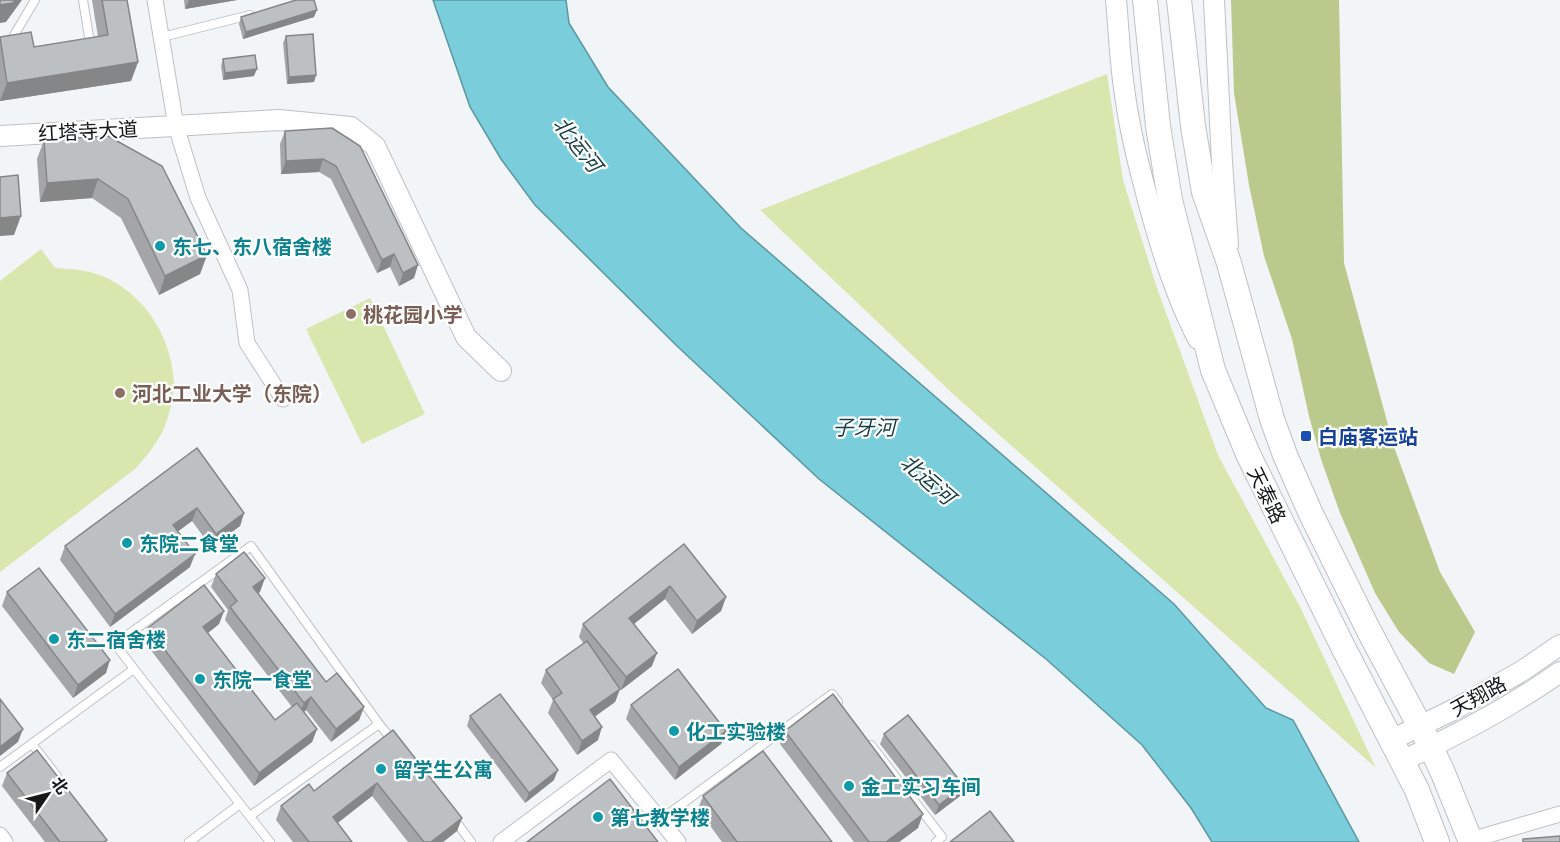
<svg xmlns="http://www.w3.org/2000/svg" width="1560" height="842" font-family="'Noto Sans','Noto Sans SC',sans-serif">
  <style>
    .green { fill: #d8e7ae }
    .forest { fill: #bac98c }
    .water { fill: #7acdda; stroke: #5c97a0; stroke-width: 1.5 }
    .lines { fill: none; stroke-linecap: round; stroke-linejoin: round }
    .service-casing { stroke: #bec1c4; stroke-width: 10 }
    .minor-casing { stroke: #bec1c4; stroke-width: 17 }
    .tertiary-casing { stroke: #bec1c4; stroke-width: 22 }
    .primary-casing { stroke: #bec1c4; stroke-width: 26 }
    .service { stroke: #fff; stroke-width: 8 }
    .minor { stroke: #fff; stroke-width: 15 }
    .tertiary { stroke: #fff; stroke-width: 20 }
    .primary { stroke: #fff; stroke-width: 24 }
    .wall { fill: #a3a5a8 }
    .shaded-wall { fill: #848688 }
    .building { fill: #bdc0c3; stroke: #848688; stroke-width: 1.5 }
    .culture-dot { fill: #0f9aa8; stroke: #fff; stroke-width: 2 }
    .education-dot { fill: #8d6e63; stroke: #fff; stroke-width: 2 }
    .transit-dot { fill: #1a4fb4; stroke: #fff; stroke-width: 2 }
    .labels { text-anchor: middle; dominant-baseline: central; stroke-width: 4.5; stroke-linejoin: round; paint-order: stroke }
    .street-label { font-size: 20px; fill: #171819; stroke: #fff }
    .culture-label { font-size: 20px; font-weight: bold; fill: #0d838f; stroke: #fff; text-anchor: start }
    .education-label { font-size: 20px; font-weight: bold; fill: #785e54; stroke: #fff; text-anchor: start }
    .transit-label { font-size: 20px; font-weight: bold; fill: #164399; stroke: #fff; text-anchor: start }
    .water-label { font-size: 21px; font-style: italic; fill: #173f45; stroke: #fff }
  </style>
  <rect width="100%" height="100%" fill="#f1f5f8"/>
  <g class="green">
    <polygon points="1107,74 1123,180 1157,288 1218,455 1301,609 1376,768 954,395 760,210"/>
    <path d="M41 249 55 268C73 269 92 270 109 279 148 299 172 340 174 383 174 398 169 415 164 428 157 444 146 457 135 469L0 572V281Z"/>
    <polygon points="370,298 425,414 362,444 306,329"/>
  </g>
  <polygon class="forest" points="1231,0 1339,0 1344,263 1394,447 1440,572 1475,632 1454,674 1429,663 1399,632 1375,593 1340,513 1321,459 1309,416 1292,339 1264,256 1249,185 1234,93"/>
  <polygon class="water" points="433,0 566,0 569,23 608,87 741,228 1174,604 1266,708 1293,720 1359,842 1212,842 1191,808 1142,745 1046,659 819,479 677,346 535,205 501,159 470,107"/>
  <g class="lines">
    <g class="service-casing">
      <g id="service">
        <polyline points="83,0 90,43 86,44"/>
        <polyline points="13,37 35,0"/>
        <polyline points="162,37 250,15"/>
        <polyline points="134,669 115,644 251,546 379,724"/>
        <polyline points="32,744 57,776"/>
        <polyline points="871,745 942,837 936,842"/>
        <polyline points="0,767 134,669 240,804"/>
        <polyline points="250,816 379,724 393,741"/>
        <polyline points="454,819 471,842"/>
        <polyline points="660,820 832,694 838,702"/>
        <polyline points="189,842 240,804 270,842"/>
      </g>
    </g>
    <g class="minor-casing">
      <g id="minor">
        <polyline points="155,0 176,126 198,198 240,290 247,343 283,399"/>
        <polyline points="0,835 5,842"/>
        <polyline points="1471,840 1560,814"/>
        <polyline points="501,842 611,760 678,842"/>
      </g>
    </g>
    <g class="tertiary-casing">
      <g id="tertiary">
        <path d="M1116 0C1119 32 1120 64 1125 95 1129 125 1136 155 1144 185 1157 237 1173 291 1198 339"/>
        <polyline points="1214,0 1222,162 1228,245"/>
        <polyline points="0,136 279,120 351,127 375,146 466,337 501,371"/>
        <polyline points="1391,740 1455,709 1522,671 1560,645"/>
        <path d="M1402 761C1457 735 1511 707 1560 672"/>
      </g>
    </g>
    <g class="primary-casing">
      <g id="primary">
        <polyline points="1145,0 1158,126 1170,200 1213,370 1248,454 1342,645 1417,790 1437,842"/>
        <polyline points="1179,0 1193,126 1204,192 1229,263 1272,419 1285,455 1311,514 1369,631 1431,747 1443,773 1471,842"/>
      </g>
    </g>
    <use href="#service" class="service"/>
    <use href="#minor" class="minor"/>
    <use href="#tertiary" class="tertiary"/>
    <use href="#primary" class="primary"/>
  </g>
  <g class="wall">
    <polygon points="92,0 127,0 138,62 131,81 0,101 0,37 34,47 98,37"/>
    <polygon points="184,0 237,0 185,9"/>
    <polygon points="241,17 314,17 243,39 239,24"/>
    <polygon points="286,36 316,75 314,82 287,84 283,43"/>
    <polygon points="223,59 254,76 223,80 221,66"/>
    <polygon points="332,128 414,278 399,286 390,267 377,273 331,179 319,172 281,174 280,144 285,131"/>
    <polygon points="44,140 207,255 200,274 159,295 121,218 92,198 40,202 37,159"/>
    <polygon points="197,448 244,513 240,526 211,547 192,521 178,531 190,567 110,627 60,560 65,546"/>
    <polygon points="684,544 726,597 721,611 692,634 665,599 634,624 652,666 621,690 620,689 615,702 595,716 598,740 577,755 548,713 553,700 541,683 546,670 584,644 579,637 583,624"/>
    <polygon points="216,574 260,592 258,593 326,682 364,707 359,720 331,742 306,710 304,712 317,729 312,742 254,786 144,641 148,628 224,611 219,624 208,633 275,720 292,707 225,620 228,610 211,587"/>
    <polygon points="7,592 106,673 73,698 2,606"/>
    <polygon points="631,705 726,731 721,744 675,780 626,719"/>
    <polygon points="470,716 554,780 525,803 467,726"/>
    <polygon points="393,730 462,818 457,831 443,842 408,842 372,796 338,823 352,842 293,842 276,820 281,806 314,791"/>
    <polygon points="785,731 918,828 899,842 854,842 780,744"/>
    <polygon points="884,734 960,796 935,815 880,744"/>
    <polygon points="7,773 107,840 106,842 45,842 2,786"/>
    <polygon points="703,796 832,842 722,842 698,809"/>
  </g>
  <g class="shaded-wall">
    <polygon points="15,0 22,0 6,22 0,23 0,5"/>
    <polygon points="189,0 237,0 185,9"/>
    <polygon points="317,10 314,17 243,39 246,32"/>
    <polygon points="138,62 131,81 0,101 7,83"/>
    <polygon points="257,69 254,76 223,80 225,73"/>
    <polygon points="316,75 314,82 287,84 289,77"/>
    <polygon points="323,159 319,172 281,174 286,161"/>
    <polygon points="98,179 92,198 40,202 47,183"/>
    <polygon points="21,216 14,235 0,236 0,218"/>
    <polygon points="394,254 390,267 377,273 382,260"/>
    <polygon points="207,255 200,274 159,295 165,276"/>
    <polygon points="418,265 414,278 399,286 403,273"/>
    <polygon points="197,508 192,521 169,538 173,525"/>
    <polygon points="244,513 240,526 211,547 216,534"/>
    <polygon points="195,554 190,567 110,627 115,614"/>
    <polygon points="265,578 260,592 249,600 253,587"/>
    <polygon points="670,586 665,599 625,631 629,618"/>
    <polygon points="726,597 721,611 692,634 697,621"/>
    <polygon points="224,611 219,624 199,640 203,627"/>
    <polygon points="657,653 652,666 621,690 626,677"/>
    <polygon points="110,660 106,673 73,698 78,685"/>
    <polygon points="620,689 615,702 586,723 590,710"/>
    <polygon points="311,697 306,710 299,716 304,703"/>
    <polygon points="364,707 359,720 331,742 336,729"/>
    <polygon points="602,727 598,740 577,755 582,741"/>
    <polygon points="23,729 18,742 0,756 0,747"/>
    <polygon points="317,729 312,742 254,786 259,773"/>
    <polygon points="726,731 721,744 675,780 679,767"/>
    <polygon points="558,770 554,780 525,803 529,793"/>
    <polygon points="377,783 372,796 328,830 333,817"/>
    <polygon points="964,786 960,796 935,815 939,805"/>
    <polygon points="923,814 918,828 899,842 886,842"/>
    <polygon points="462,818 457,831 443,842 431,842"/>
  </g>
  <g class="building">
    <polygon points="0,0 15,0 13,3 0,5"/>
    <polygon points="102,0 127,0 138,62 7,83 0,37 31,32 34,47 108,35"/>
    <polygon points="296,0 314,0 317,10 246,32 241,17"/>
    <polygon points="313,34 316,75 289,77 286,36"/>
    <polygon points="255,55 257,69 225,73 223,59"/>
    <polygon points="332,128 360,146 418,265 403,273 394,254 382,260 336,166 323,159 286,161 285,131"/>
    <polygon points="108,136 162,166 207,255 165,276 128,199 98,179 47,183 44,140"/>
    <polygon points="18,175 21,216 0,218 0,177"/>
    <polygon points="197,448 244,513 216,534 197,508 173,525 195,554 115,614 65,546"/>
    <polygon points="684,544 726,597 697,621 670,586 629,618 657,653 626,677 583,624"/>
    <polygon points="244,552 265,578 253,587 326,682 337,673 364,707 336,729 311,697 304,703 230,607 237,601 216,574"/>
    <polygon points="39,568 110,660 78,685 7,592"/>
    <polygon points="204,585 224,611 203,627 275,720 297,703 317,729 259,773 148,628"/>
    <polygon points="587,641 620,689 590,710 602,727 582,741 553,699 562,693 546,670"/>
    <polygon points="678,669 726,731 679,767 631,705"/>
    <polygon points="500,694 558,770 529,793 470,716"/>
    <polygon points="833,694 923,814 886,842 869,842 785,731"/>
    <polygon points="0,699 23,729 0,747"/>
    <polygon points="908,715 964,786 939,805 884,734"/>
    <polygon points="393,730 462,818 431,842 424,842 377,783 333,817 352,842 309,842 281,806 309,784 314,791"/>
    <polygon points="37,750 107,840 104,842 60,842 7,773"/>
    <polygon points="763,751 832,842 737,842 703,796"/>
    <polygon points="610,779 658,842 527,842"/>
    <polygon points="990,811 1014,842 950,842"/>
    <polygon points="1560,836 1560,842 1523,842 1523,839"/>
  </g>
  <g class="culture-dot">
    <circle cx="160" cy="246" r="6"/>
    <circle cx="127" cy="543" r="6"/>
    <circle cx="54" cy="639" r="6"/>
    <circle cx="200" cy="679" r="6"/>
    <circle cx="674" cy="731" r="6"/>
    <circle cx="381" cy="769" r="6"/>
    <circle cx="849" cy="786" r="6"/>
    <circle cx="598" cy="817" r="6"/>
  </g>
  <g class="education-dot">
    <circle cx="351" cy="314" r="6"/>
    <circle cx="120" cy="393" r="6"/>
  </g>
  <rect class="transit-dot" x="1300" y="430" width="12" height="12" rx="3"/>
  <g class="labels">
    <g class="street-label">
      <text transform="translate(88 131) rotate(-3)">红塔寺大道</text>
      <text transform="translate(1267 495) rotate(64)">天泰路</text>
      <text transform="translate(1478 696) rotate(-29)">天翔路</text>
    </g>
    <g class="culture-label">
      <text x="172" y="246">东七、东八宿舍楼</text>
      <text x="139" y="543">东院二食堂</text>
      <text x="66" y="639">东二宿舍楼</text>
      <text x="212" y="679">东院一食堂</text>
      <text x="686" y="731">化工实验楼</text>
      <text x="393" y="769">留学生公寓</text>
      <text x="861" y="786">金工实习车间</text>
      <text x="610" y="817">第七教学楼</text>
    </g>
    <g class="education-label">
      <text x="363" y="314">桃花园小学</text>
      <text x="132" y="393">河北工业大学（东院）</text>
    </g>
    <g class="transit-label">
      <text x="1318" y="436">白庙客运站</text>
    </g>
    <g class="water-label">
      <text transform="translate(578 144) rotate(52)">北运河</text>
      <text x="864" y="427">子牙河</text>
      <text transform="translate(928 479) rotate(41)">北运河</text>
    </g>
  </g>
  <g transform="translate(48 794) rotate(55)" stroke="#ffffff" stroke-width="4.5" paint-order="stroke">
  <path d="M0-4.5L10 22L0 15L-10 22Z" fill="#171819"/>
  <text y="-9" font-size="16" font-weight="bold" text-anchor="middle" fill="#171819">北</text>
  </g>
</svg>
